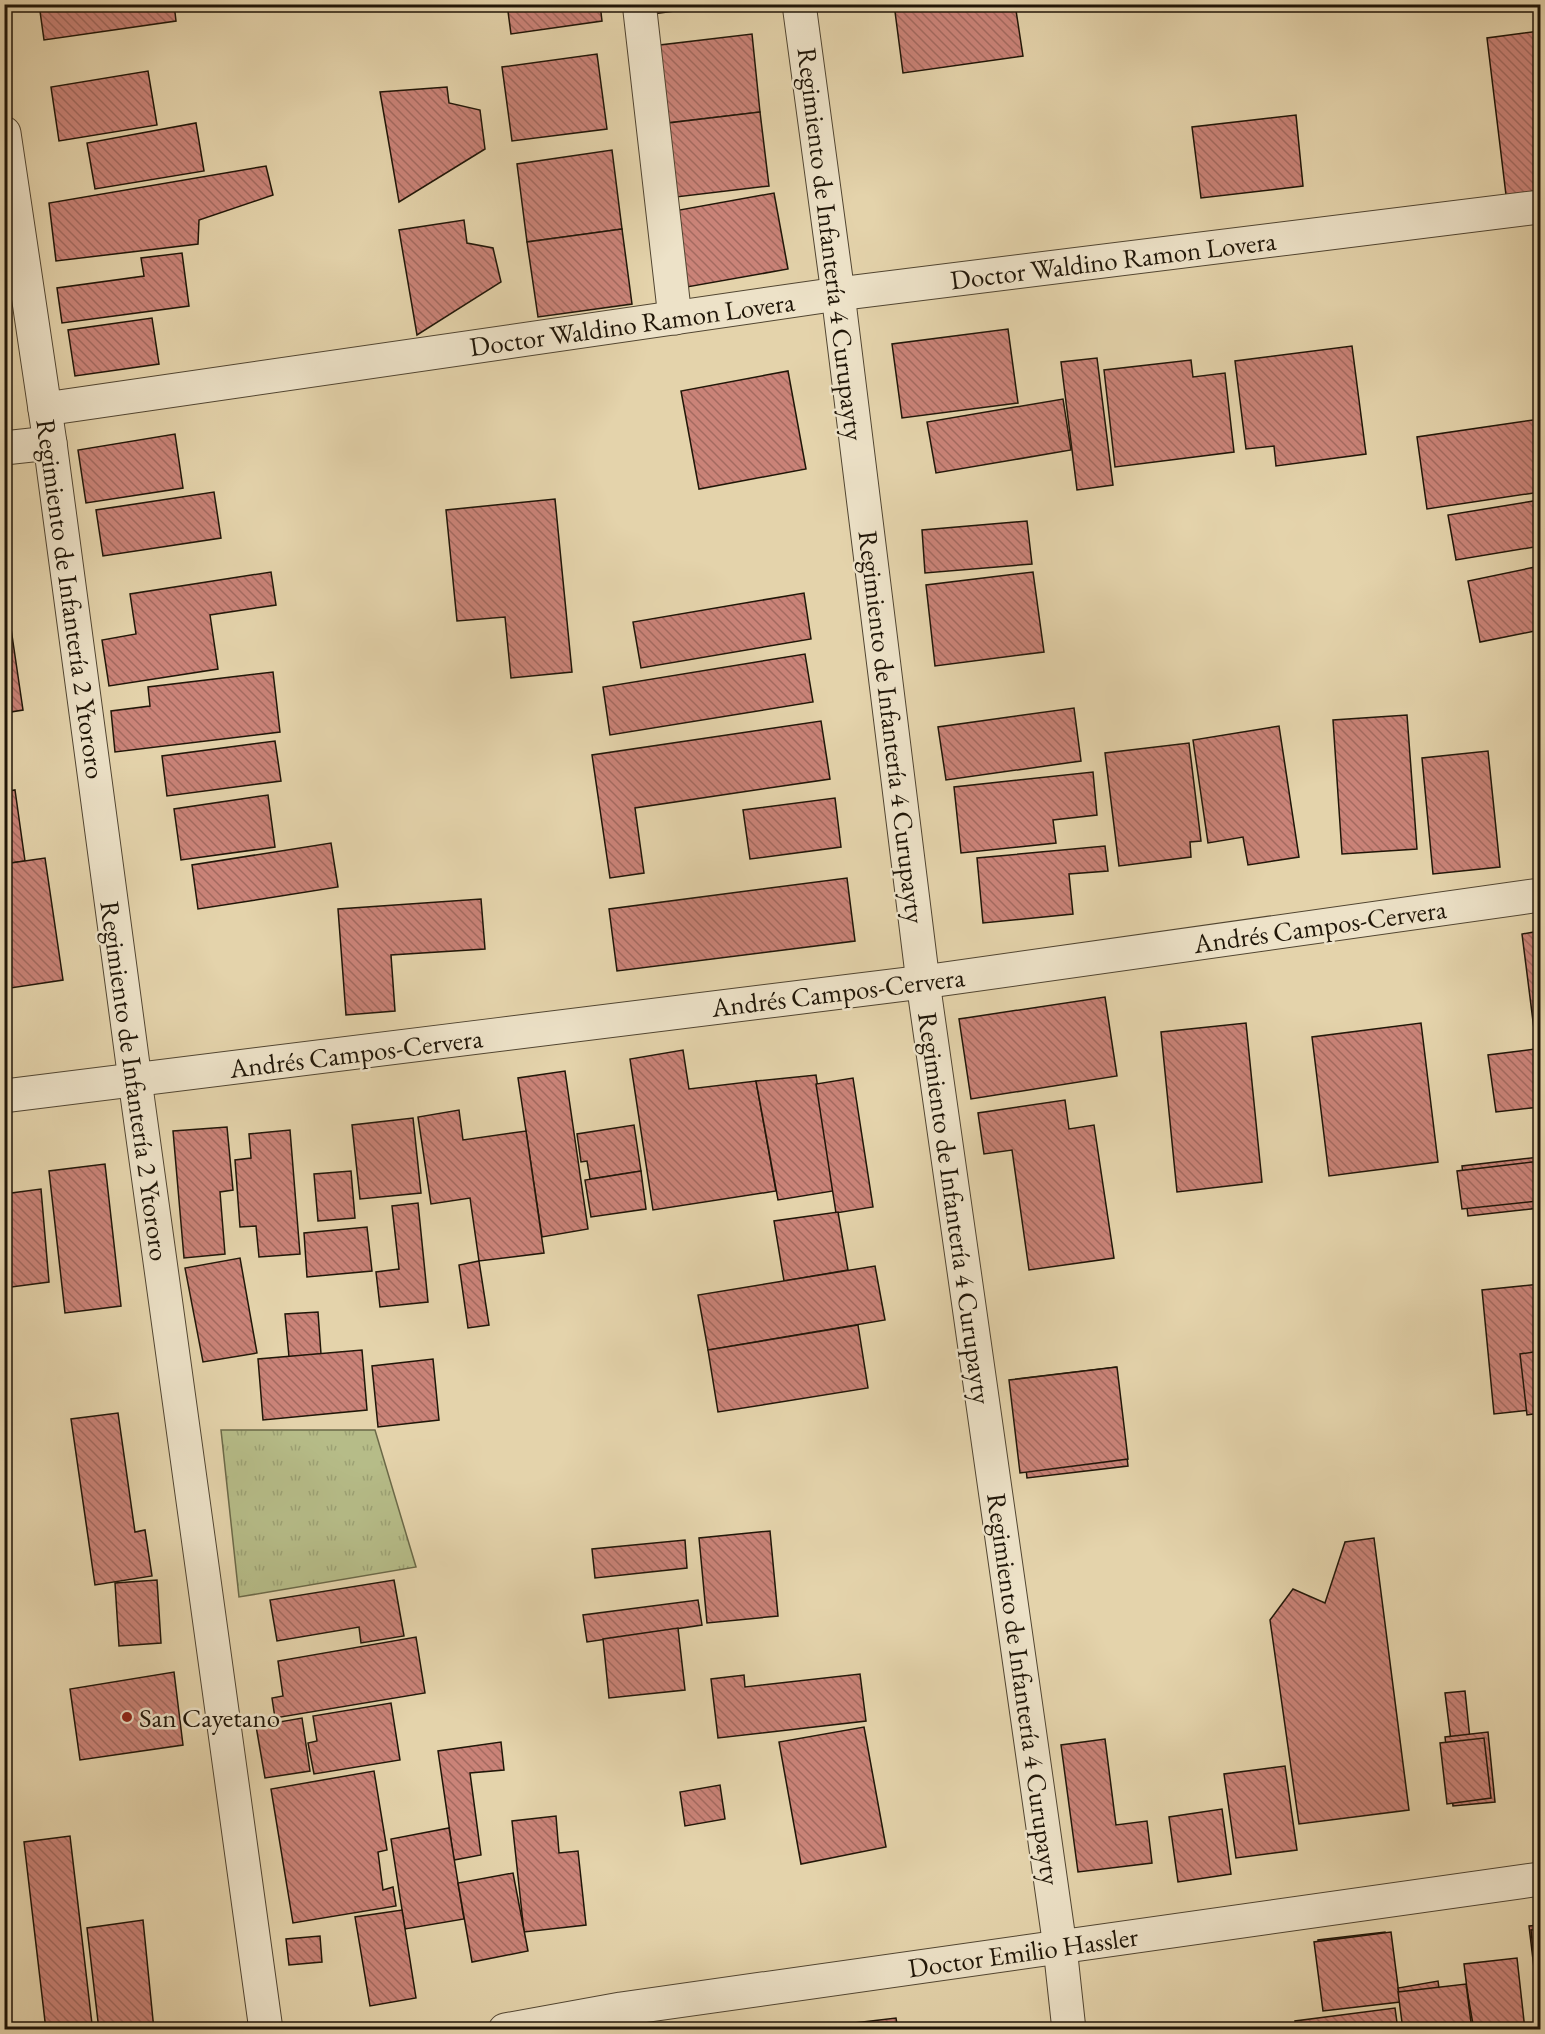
<svg xmlns="http://www.w3.org/2000/svg" width="1545" height="2034" font-family="'EB Garamond',serif">
  <style>
    .grass { fill: url(#grass-tufts); stroke: #6b6948; stroke-width: 1.5 }
    .building { fill: url(#building-back-hatch); stroke: #201608; stroke-width: 1.5 }
    .lines { fill: none; stroke-linecap: round; stroke-linejoin: round }
    .minor-casing { stroke: #514531; stroke-width: 35 }
    .minor { stroke: #ede2c8; stroke-width: 33 }
    .poi-dot { fill: #8f2418; stroke: #ede2c8; stroke-width: 2 }
    .labels { text-anchor: middle; dominant-baseline: central; stroke-width: 5; stroke-linejoin: round; paint-order: stroke }
    .street-label { font-size: 27px; fill: #201608; stroke: #ede2c8 }
    .poi-label { font-size: 27px; fill: #201608; stroke: #ede2c8; text-anchor: start }
  </style>
  <defs>
    <pattern id="grass-tufts" width="24" height="20" patternUnits="userSpaceOnUse" patternTransform="scale(1.5)"><rect width="24" height="20" fill="#b6bc88"/><path d="M3 7l-1-3M5 7V3M7 7l1-3M15 17l-1-3M17 17v-4M19 17l1-3" fill="none" stroke="#9ca174"/></pattern>
    <pattern id="building-back-hatch" width="6" height="6" patternUnits="userSpaceOnUse" patternTransform="scale(1.5)"><rect width="6" height="6" fill="#ca8378"/><path d="M-1 5l2 2M0 0l6 6M5-1l2 2" fill="none" stroke="#a46a60"/></pattern>
  </defs>
  <rect width="100%" height="100%" fill="#e4d3ab"/>
  <filter id="stains"><feTurbulence type="fractalNoise" baseFrequency=".00333" numOctaves="4"/><feColorMatrix values="0 0 0 0 .2 0 0 0 0 .09 0 0 0 0 .02 0 0 0 .5 -.17"/></filter>
  <radialGradient id="worn" r=".72"><stop offset=".6" stop-color="#630" stop-opacity="0"/><stop offset="1" stop-color="#630" stop-opacity=".3"/></radialGradient>
  <polygon class="grass" points="221,1430 375,1430 416,1567 239,1597"/>
  <g class="building">
    <polygon points="39,4 174,4 176,21 44,40"/>
    <polygon points="507,4 600,4 602,21 511,34"/>
    <polygon points="651,4 727,4 653,14"/>
    <polygon points="894,4 1015,4 1023,56 903,73"/>
    <polygon points="1540,31 1540,191 1506,195 1487,38"/>
    <polygon points="752,34 760,112 668,123 660,45"/>
    <polygon points="597,54 607,129 512,141 502,67"/>
    <polygon points="148,71 157,125 59,141 51,87"/>
    <polygon points="447,87 449,103 480,110 485,149 399,202 380,92"/>
    <polygon points="760,112 769,186 676,197 668,123"/>
    <polygon points="1296,115 1303,186 1201,198 1192,127"/>
    <polygon points="196,123 204,171 95,189 87,143"/>
    <polygon points="612,150 622,229 527,242 517,164"/>
    <polygon points="266,166 273,195 199,220 198,244 56,261 49,203"/>
    <polygon points="774,193 788,269 687,287 674,211"/>
    <polygon points="464,220 467,243 493,248 501,282 417,335 399,230"/>
    <polygon points="622,229 632,304 538,317 527,242"/>
    <polygon points="182,253 189,306 62,323 57,288 144,276 141,258"/>
    <polygon points="152,318 159,364 75,376 68,330"/>
    <polygon points="1008,329 1018,403 902,418 892,344"/>
    <polygon points="1352,346 1366,454 1276,466 1274,446 1246,449 1235,361"/>
    <polygon points="1097,358 1113,485 1077,490 1061,362"/>
    <polygon points="1191,360 1193,377 1225,373 1234,452 1115,467 1104,370"/>
    <polygon points="788,371 806,469 699,489 681,391"/>
    <polygon points="1063,399 1071,450 936,473 927,422"/>
    <polygon points="1540,419 1540,492 1427,509 1417,437"/>
    <polygon points="175,434 183,488 86,503 78,450"/>
    <polygon points="214,492 221,538 103,556 96,510"/>
    <polygon points="555,499 572,672 511,678 505,617 457,621 446,510"/>
    <polygon points="1540,500 1540,546 1456,560 1448,515"/>
    <polygon points="1027,521 1032,564 925,573 922,530"/>
    <polygon points="1540,566 1540,630 1480,642 1468,581"/>
    <polygon points="271,572 276,605 210,615 218,669 109,686 102,640 136,634 130,594"/>
    <polygon points="1033,572 1044,652 935,666 926,585"/>
    <polygon points="4,581 23,710 4,713"/>
    <polygon points="804,593 811,639 641,668 633,622"/>
    <polygon points="805,654 813,702 610,735 603,687"/>
    <polygon points="273,672 280,732 115,752 111,711 150,706 148,687"/>
    <polygon points="1074,708 1081,761 946,780 938,727"/>
    <polygon points="1407,715 1417,849 1342,854 1333,720"/>
    <polygon points="821,721 830,779 635,808 644,873 610,878 592,755"/>
    <polygon points="1279,726 1299,857 1248,865 1243,837 1208,843 1193,740"/>
    <polygon points="275,741 281,781 167,796 162,756"/>
    <polygon points="1189,743 1201,841 1190,842 1191,857 1119,866 1105,753"/>
    <polygon points="1488,751 1500,867 1433,874 1422,758"/>
    <polygon points="1093,772 1097,815 1053,820 1056,843 961,853 954,787"/>
    <polygon points="15,790 25,861 4,864 4,792"/>
    <polygon points="268,795 275,847 181,860 174,809"/>
    <polygon points="835,798 841,847 750,859 743,810"/>
    <polygon points="331,843 338,887 198,909 192,865"/>
    <polygon points="1105,846 1108,871 1069,874 1073,914 983,923 977,858"/>
    <polygon points="45,858 63,980 4,989 4,864"/>
    <polygon points="847,878 855,941 617,971 609,909"/>
    <polygon points="481,899 485,949 391,955 395,1011 346,1015 338,909"/>
    <polygon points="1540,931 1540,1052 1537,1053 1522,934"/>
    <polygon points="1105,997 1117,1076 971,1099 959,1019"/>
    <polygon points="1246,1023 1262,1182 1177,1192 1161,1032"/>
    <polygon points="1421,1023 1438,1162 1329,1176 1312,1037"/>
    <polygon points="1535,1049 1540,1107 1496,1112 1488,1055"/>
    <polygon points="683,1050 689,1089 756,1081 776,1191 653,1210 630,1059"/>
    <polygon points="1540,1052 1540,1084 1537,1053"/>
    <polygon points="565,1071 588,1229 542,1237 518,1078"/>
    <polygon points="816,1075 833,1191 778,1200 756,1081"/>
    <polygon points="853,1078 873,1207 836,1213 816,1084"/>
    <polygon points="1065,1100 1069,1129 1094,1125 1114,1258 1029,1270 1012,1150 984,1154 978,1113"/>
    <polygon points="459,1110 463,1140 526,1131 544,1253 479,1261 470,1198 431,1204 418,1117"/>
    <polygon points="413,1118 421,1193 360,1199 352,1125"/>
    <polygon points="634,1125 641,1171 590,1179 587,1161 581,1162 577,1134"/>
    <polygon points="227,1127 233,1190 220,1192 225,1254 184,1258 173,1131"/>
    <polygon points="290,1130 300,1254 259,1257 256,1226 240,1227 235,1160 251,1158 249,1134"/>
    <polygon points="1540,1157 1540,1208 1468,1216 1462,1166"/>
    <polygon points="1540,1161 1540,1225 1537,1201 1462,1209 1457,1171"/>
    <polygon points="105,1164 121,1306 65,1313 49,1171"/>
    <polygon points="351,1171 355,1218 318,1221 314,1174"/>
    <polygon points="641,1171 646,1209 591,1217 585,1180"/>
    <polygon points="41,1189 49,1282 4,1288 4,1194"/>
    <polygon points="418,1203 428,1302 380,1307 376,1272 399,1269 392,1206"/>
    <polygon points="838,1212 848,1270 784,1281 774,1221"/>
    <polygon points="367,1227 372,1271 307,1277 304,1233"/>
    <polygon points="240,1258 257,1353 203,1362 185,1268"/>
    <polygon points="479,1261 489,1325 468,1328 459,1265"/>
    <polygon points="875,1266 885,1320 708,1350 698,1295"/>
    <polygon points="1540,1284 1540,1409 1494,1414 1482,1290"/>
    <polygon points="318,1312 321,1354 289,1357 285,1314"/>
    <polygon points="858,1325 868,1388 718,1412 708,1350"/>
    <polygon points="362,1350 367,1410 263,1420 258,1359"/>
    <polygon points="1540,1351 1540,1413 1527,1415 1520,1354"/>
    <polygon points="433,1359 439,1420 378,1427 372,1366"/>
    <polygon points="1116,1367 1128,1466 1027,1478 1016,1379"/>
    <polygon points="1117,1367 1128,1459 1020,1473 1009,1380"/>
    <polygon points="118,1413 135,1532 145,1530 152,1576 95,1585 71,1419"/>
    <polygon points="770,1531 778,1616 707,1623 699,1538"/>
    <polygon points="1374,1538 1409,1810 1299,1824 1270,1620 1293,1589 1325,1603 1345,1542"/>
    <polygon points="685,1540 687,1568 595,1578 592,1549"/>
    <polygon points="157,1580 161,1643 119,1646 115,1583"/>
    <polygon points="394,1580 404,1636 361,1643 359,1627 277,1641 270,1600"/>
    <polygon points="698,1600 702,1625 587,1642 583,1615"/>
    <polygon points="678,1628 685,1690 609,1698 603,1639"/>
    <polygon points="416,1637 425,1693 275,1718 272,1698 283,1696 278,1661"/>
    <polygon points="174,1672 183,1745 80,1760 70,1689"/>
    <polygon points="860,1674 866,1721 718,1738 711,1679 744,1675 745,1687"/>
    <polygon points="1465,1691 1470,1739 1451,1741 1445,1693"/>
    <polygon points="391,1703 400,1760 314,1774 308,1743 317,1741 313,1716"/>
    <polygon points="302,1718 310,1771 265,1778 256,1726"/>
    <polygon points="864,1727 886,1847 801,1864 779,1742"/>
    <polygon points="1488,1732 1495,1802 1453,1806 1445,1737"/>
    <polygon points="1484,1738 1491,1798 1447,1804 1440,1743"/>
    <polygon points="1105,1739 1116,1825 1147,1821 1152,1863 1078,1872 1061,1745"/>
    <polygon points="501,1742 504,1770 470,1773 481,1855 454,1860 438,1751"/>
    <polygon points="1285,1766 1297,1850 1236,1858 1224,1774"/>
    <polygon points="374,1771 387,1850 378,1852 383,1890 393,1887 396,1906 293,1923 271,1789"/>
    <polygon points="720,1785 725,1819 685,1826 680,1792"/>
    <polygon points="1222,1809 1231,1874 1178,1882 1169,1817"/>
    <polygon points="556,1816 559,1853 578,1851 586,1925 524,1932 512,1821"/>
    <polygon points="449,1828 464,1919 405,1929 391,1839"/>
    <polygon points="70,1836 92,2024 46,2030 24,1842"/>
    <polygon points="513,1873 528,1951 472,1962 458,1883"/>
    <polygon points="402,1910 416,1998 370,2006 355,1917"/>
    <polygon points="143,1920 154,2030 99,2030 87,1928"/>
    <polygon points="1540,1925 1540,2019 1529,1926"/>
    <polygon points="1540,1929 1540,2000 1538,2000 1531,1930"/>
    <polygon points="1385,1932 1392,1997 1325,2004 1318,1940"/>
    <polygon points="1391,1932 1400,2002 1323,2011 1314,1942"/>
    <polygon points="320,1936 322,1962 289,1965 286,1939"/>
    <polygon points="1517,1958 1525,2030 1472,2030 1464,1964"/>
    <polygon points="1438,1981 1440,1995 1467,1990 1474,2030 1405,2030 1398,1988"/>
    <polygon points="1466,1984 1472,2030 1403,2030 1398,1992"/>
    <polygon points="1395,2008 1398,2030 1296,2030 1295,2021"/>
    <polygon points="896,2018 898,2030 847,2030 846,2024"/>
    <polygon points="1248,2026 1249,2030 1226,2030"/>
  </g>
  <g class="lines">
    <g class="minor-casing">
      <g id="minor">
        <polyline points="799,4 838,294 923,982 1060,1947 1069,2030"/>
        <polyline points="640,11 675,318"/>
        <polyline points="4,133 50,443 135,1080 266,2030"/>
        <polyline points="45,409 838,294 1540,207"/>
        <polyline points="4,448 50,443"/>
        <polyline points="4,1096 923,982 1540,895"/>
        <polyline points="505,2030 621,2009 1540,1879"/>
      </g>
    </g>
    <use href="#minor" class="minor"/>
  </g>
  <circle class="poi-dot" cx="127" cy="1717" r="6"/>
  <g class="labels">
    <g class="street-label">
      <text transform="translate(831 244) rotate(83)">Regimiento de Infantería 4 Curupayty</text>
      <text transform="translate(1113 260) rotate(-7)">Doctor Waldino Ramon Lovera</text>
      <text transform="translate(632 324) rotate(-8)">Doctor Waldino Ramon Lovera</text>
      <text transform="translate(71 599) rotate(82)">Regimiento de Infantería 2 Ytororo</text>
      <text transform="translate(892 727) rotate(83)">Regimiento de Infantería 4 Curupayty</text>
      <text transform="translate(1320 926) rotate(-8)">Andrés Campos-Cervera</text>
      <text transform="translate(838 992) rotate(-7)">Andrés Campos-Cervera</text>
      <text transform="translate(356 1053) rotate(-7)">Andrés Campos-Cervera</text>
      <text transform="translate(135 1081) rotate(82)">Regimiento de Infantería 2 Ytororo</text>
      <text transform="translate(955 1208) rotate(82)">Regimiento de Infantería 4 Curupayty</text>
      <text transform="translate(1024 1689) rotate(82)">Regimiento de Infantería 4 Curupayty</text>
      <text transform="translate(1023 1952) rotate(-8)">Doctor Emilio Hassler</text>
    </g>
    <g class="poi-label">
      <text x="139" y="1717">San Cayetano</text>
    </g>
  </g>
  <rect width="1545" height="2034" fill="none" stroke="#e4d3ab" stroke-width="24"/>
  <rect x="6" y="6" width="1533" height="2022" fill="none" stroke="#201608" stroke-width="3"/>
  <rect x="12" y="12" width="1521" height="2010" fill="none" stroke="#201608" stroke-width="1.5"/>
  <rect width="100%" height="100%" filter="url(#stains)"/>
  <rect width="100%" height="100%" fill="url(#worn)"/>
</svg>
